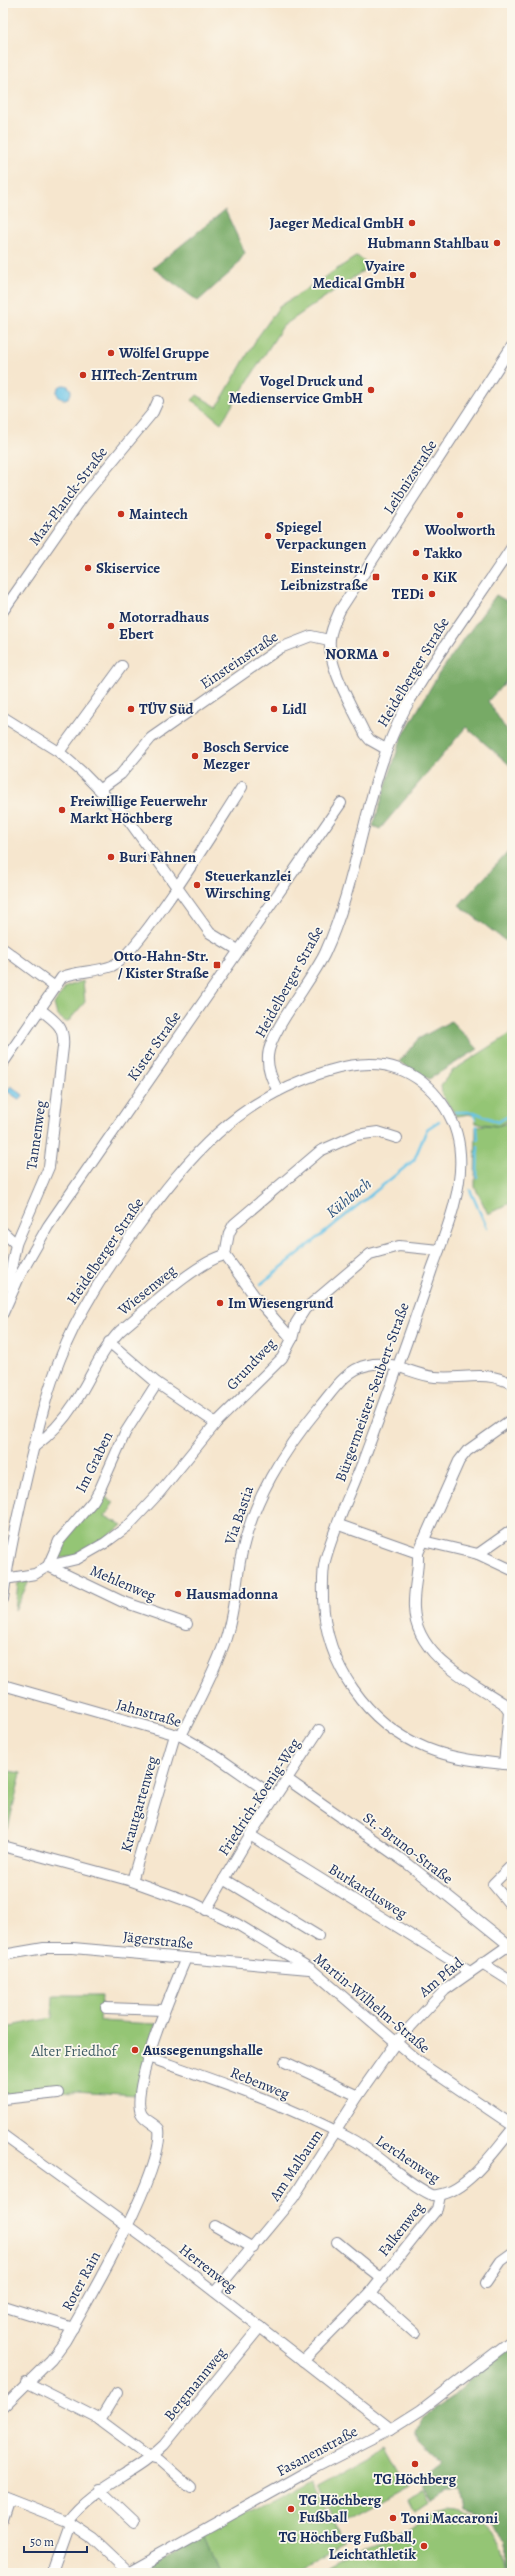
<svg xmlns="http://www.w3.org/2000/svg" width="515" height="2576" font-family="Alegreya,serif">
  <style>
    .green { fill: #94c575; stroke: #587a6a }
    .forest { fill: #7a6; stroke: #496c62 }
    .water { fill: #6ac5e8; stroke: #427aa3 }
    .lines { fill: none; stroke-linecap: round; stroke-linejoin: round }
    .stream { stroke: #6ac5e8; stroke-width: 2.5 }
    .street-casing { stroke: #888a96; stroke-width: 12 }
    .street { stroke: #fff; stroke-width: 10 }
    .poi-dot { fill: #c8321e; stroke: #fbf7ec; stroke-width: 1.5 }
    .labels { text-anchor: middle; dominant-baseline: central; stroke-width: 3.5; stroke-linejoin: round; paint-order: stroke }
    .poi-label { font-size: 15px; font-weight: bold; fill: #1b2f5e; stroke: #fbf7ec; text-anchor: start }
    .street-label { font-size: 15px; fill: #1b2f5e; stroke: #fbf7ec }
    .park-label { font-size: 15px; fill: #3f5c65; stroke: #fbf7ec }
    .water-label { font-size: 16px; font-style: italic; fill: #2f5480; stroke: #fbf7ec }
  </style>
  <rect width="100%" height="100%" fill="#fbf7ec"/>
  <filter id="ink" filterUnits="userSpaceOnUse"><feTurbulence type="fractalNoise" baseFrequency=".025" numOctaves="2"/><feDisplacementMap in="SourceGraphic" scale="8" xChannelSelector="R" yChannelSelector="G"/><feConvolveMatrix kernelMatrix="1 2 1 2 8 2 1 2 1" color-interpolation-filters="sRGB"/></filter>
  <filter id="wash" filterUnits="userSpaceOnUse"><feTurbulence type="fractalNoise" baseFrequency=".012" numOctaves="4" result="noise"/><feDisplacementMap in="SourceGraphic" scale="16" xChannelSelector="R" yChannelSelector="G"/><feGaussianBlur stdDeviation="0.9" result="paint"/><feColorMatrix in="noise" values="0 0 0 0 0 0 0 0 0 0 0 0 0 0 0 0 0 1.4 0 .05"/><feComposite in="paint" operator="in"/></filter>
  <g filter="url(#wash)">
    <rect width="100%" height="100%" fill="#f6e6ce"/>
    <g class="green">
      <polygon points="357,256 370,266 283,326 221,423 192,400 197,395 217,407 257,338 279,307"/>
      <polygon points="83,981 85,1002 67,1023 57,1015 54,1004 66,987"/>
      <polygon points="512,1033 512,1118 498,1126 476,1123 475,1117 470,1114 456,1116 442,1095 441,1085 452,1071"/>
      <path d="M512 1120V1202L488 1214 475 1187 476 1127C490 1121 493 1132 512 1120Z"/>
      <path d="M102 1495 114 1502 105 1516 122 1525C110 1536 74 1563 57 1557L58 1547Z"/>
      <polygon points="29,1581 15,1610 18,1583"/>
      <polygon points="3,1770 21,1773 8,1828 3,1829"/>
      <polygon points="53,1995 102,1995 100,2021 156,2024 137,2095 60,2090 3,2096 3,2019 5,2027 52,2018"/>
      <polygon points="387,2445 409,2485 337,2524 316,2484"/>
      <polygon points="310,2480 346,2546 296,2573 221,2573 202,2538"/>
      <polygon points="424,2491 430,2503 413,2512 407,2500"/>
      <path d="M449 2510C482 2512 511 2538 504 2573H324L436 2513Z"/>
    </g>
    <g class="forest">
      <polygon points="225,210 245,253 233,270 198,301 153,268"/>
      <polygon points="496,595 512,604 512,675 488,701 512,739 512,767 466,727 380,829 373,826 401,739 438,675"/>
      <polygon points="512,848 512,946 459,905"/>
      <polygon points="451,1021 478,1049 429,1079 399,1062 418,1039"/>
      <polygon points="512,2345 512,2573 506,2573 507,2540 489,2519 466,2510 462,2492 448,2492 432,2502 424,2487 433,2482 426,2475 443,2462 421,2441 417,2432 423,2417 450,2399 491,2361"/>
      <polygon points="202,2538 221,2573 141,2573"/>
    </g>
    <g class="water">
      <circle cx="64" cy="392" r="7"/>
      <polygon points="11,1086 23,1095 20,1100 7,1091"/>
    </g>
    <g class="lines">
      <g class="stream">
        <polyline points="455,1112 474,1112 498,1122 512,1114"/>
        <polyline points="474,1113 476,1119"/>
        <polyline points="477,1126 478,1140"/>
        <polyline points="477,1177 478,1146"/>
        <polyline points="470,1190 487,1228"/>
        <polyline points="261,1284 414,1160 427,1129 439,1121"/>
      </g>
    </g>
  </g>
  <g filter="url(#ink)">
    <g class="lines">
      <g class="street-casing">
        <g id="street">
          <polyline points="3,611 82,498 153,412 158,401"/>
          <polyline points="3,717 59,752 81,771 127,818 210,933 238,950"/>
          <path d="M386 749 370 740 365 734C354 710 327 666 330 639 331 629 336 619 340 610L512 346"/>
          <polyline points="59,752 122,666"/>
          <polyline points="100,789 121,774 151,738 280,648 311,636 329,640"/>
          <polyline points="3,952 5,950 55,987"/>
          <path d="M3 1063 62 977C78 971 96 972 112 966 139 954 221 819 242 787"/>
          <path d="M278 1091C272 1080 267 1069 268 1056 269 1032 313 979 325 953 361 874 364 784 406 707 438 651 477 601 512 547"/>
          <polyline points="3,1232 16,1244"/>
          <polyline points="225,1255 229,1233 234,1224 320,1151 356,1135 378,1132 397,1138"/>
          <polyline points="225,1255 256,1298 292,1339"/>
          <path d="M14 1288 8 1285 16 1244 49 1167 63 1047C65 1025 55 1022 40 1009"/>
          <polyline points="3,1313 20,1275 48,1226 341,803"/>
          <polyline points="109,1342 157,1383 216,1423"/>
          <path d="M34 1447C50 1435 63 1421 74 1404 90 1380 100 1352 120 1331 145 1311 196 1262 225 1255"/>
          <polyline points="339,1525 418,1553"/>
          <polyline points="423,1541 478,1554 512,1570"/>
          <polyline points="478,1554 512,1530"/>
          <polyline points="48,1566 59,1541 93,1501 100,1489 125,1433 157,1383"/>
          <polyline points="48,1566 121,1601 187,1624"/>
          <polyline points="5,1579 35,1574 48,1566 77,1559 105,1543 128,1526 159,1493 216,1423 282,1358 292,1339 296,1323 305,1309 370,1254 399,1246 439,1250"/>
          <path d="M3 1599C9 1551 20 1505 31 1458 39 1425 47 1391 60 1359 78 1312 107 1269 136 1229 189 1156 238 1098 328 1071 351 1064 376 1060 399 1069 433 1082 458 1117 460 1154 463 1192 445 1234 432 1269 410 1335 386 1399 362 1464 350 1494 333 1530 325 1561 322 1573 323 1587 323 1600 326 1665 366 1723 426 1748 453 1759 483 1762 512 1765"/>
          <polyline points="3,1685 181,1736 219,1758 275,1797"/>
          <path d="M181 1736C196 1704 215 1672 226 1638 234 1612 236 1586 240 1561 252 1500 283 1451 321 1405 334 1389 347 1369 368 1365 393 1359 412 1375 435 1377 464 1380 484 1369 512 1384"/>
          <path d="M504 1764 509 1712 503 1703C468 1680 416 1656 414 1608 413 1589 419 1572 418 1553L459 1461 467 1451 512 1419"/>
          <polyline points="287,1779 408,1864 509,1945"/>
          <polyline points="250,1835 470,1972"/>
          <polyline points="3,1846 132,1881 193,1903 237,1924 311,1969 419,2062 512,2125"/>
          <polyline points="512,1865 493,1884 512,1907"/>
          <polyline points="224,1879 318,1936"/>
          <polyline points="132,1881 175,1735"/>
          <polyline points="206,1910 250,1835 319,1730"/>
          <polyline points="3,1955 44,1948 73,1948 309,1969"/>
          <polyline points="482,1963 512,1982"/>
          <polyline points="106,2008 163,2010"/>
          <path d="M148 2057C216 2081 286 2104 349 2138 379 2153 402 2181 432 2195 463 2198 494 2151 512 2130"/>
          <polyline points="285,2062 358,2096"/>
          <polyline points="3,2099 58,2093"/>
          <polyline points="3,2135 162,2251 391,2429"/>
          <polyline points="215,2226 253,2248"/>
          <polyline points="337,2242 382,2279"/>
          <polyline points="486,2283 501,2261 512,2253"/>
          <polyline points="215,2292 293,2198 358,2096 396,2042 445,1990 512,1943"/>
          <polyline points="370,2293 415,2333"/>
          <polyline points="3,2306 73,2328"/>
          <polyline points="303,2361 370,2293 437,2209 440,2196"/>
          <polyline points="26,2382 97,2418 151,2458 159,2460 191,2488"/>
          <path d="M3 2407 51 2360 65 2341C88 2301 165 2169 159 2129 154 2123 144 2120 141 2113 130 2088 175 1984 186 1958"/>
          <polyline points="100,2420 117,2392"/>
          <polyline points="99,2489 134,2522"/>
          <polyline points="3,2496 67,2521 94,2539 128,2571"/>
          <polyline points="3,2520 10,2499"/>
          <path d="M67 2521C94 2485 133 2476 164 2445L260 2327"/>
          <polyline points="56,2566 71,2524"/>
          <polyline points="126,2573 316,2467 391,2429 421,2410 512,2340"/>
        </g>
      </g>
      <use href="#street" class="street"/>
    </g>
  </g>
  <g class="poi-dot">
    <circle cx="412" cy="223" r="4"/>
    <circle cx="497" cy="243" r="4"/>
    <circle cx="413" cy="275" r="4"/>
    <circle cx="111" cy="353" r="4"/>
    <circle cx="83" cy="375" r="4"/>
    <circle cx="371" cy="390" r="4"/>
    <circle cx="121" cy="514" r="4"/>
    <circle cx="460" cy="515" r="4"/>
    <circle cx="268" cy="536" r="4"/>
    <circle cx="416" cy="553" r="4"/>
    <circle cx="88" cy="568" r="4"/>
    <rect x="372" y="573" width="8" height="8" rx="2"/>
    <circle cx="425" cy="577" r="4"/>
    <circle cx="432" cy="594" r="4"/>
    <circle cx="111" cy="626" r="4"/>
    <circle cx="386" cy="654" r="4"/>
    <circle cx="131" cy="709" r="4"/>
    <circle cx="274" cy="709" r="4"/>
    <circle cx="195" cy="756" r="4"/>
    <circle cx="62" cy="810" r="4"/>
    <circle cx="111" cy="857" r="4"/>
    <circle cx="197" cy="885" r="4"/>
    <rect x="213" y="961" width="8" height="8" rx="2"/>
    <circle cx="220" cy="1303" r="4"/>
    <circle cx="178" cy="1594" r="4"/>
    <circle cx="135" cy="2050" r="4"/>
    <circle cx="415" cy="2464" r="4"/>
    <circle cx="291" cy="2509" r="4"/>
    <circle cx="393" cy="2518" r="4"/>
    <circle cx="424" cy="2546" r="4"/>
  </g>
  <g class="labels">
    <g class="poi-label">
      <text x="404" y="223" text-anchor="end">Jaeger Medical GmbH</text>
      <text x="489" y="243" text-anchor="end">Hubmann Stahlbau</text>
      <text x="405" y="266" text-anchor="end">Vyaire<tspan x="405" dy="17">Medical GmbH</tspan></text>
      <text x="119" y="353">Wölfel Gruppe</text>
      <text x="91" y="375">HITech-Zentrum</text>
      <text x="363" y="381" text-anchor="end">Vogel Druck und<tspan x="363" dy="17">Medienservice GmbH</tspan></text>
      <text x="129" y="514">Maintech</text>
      <text x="276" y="527">Spiegel<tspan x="276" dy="17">Verpackungen</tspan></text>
      <text x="460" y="530" text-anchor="middle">Woolworth</text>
      <text x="424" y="553">Takko</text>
      <text x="96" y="568">Skiservice</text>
      <text x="368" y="568" text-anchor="end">Einsteinstr./<tspan x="368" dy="17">Leibnizstraße</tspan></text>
      <text x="433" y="577">KiK</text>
      <text x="424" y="594" text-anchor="end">TEDi</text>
      <text x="119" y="617">Motorradhaus<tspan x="119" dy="17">Ebert</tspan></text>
      <text x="378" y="654" text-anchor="end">NORMA</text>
      <text x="139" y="709">TÜV Süd</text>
      <text x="282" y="709">Lidl</text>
      <text x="203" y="747">Bosch Service<tspan x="203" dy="17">Mezger</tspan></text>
      <text x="70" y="801">Freiwillige Feuerwehr<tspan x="70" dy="17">Markt Höchberg</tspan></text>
      <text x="119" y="857">Buri Fahnen</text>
      <text x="205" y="876">Steuerkanzlei<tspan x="205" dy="17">Wirsching</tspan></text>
      <text x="209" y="956" text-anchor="end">Otto-Hahn-Str.<tspan x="209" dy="17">/ Kister Straße</tspan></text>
      <text x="228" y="1303">Im Wiesengrund</text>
      <text x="186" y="1594">Hausmadonna</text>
      <text x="143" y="2050">Aussegenungshalle</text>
      <text x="415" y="2479" text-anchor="middle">TG Höchberg</text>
      <text x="299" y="2500">TG Höchberg<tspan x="299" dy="17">Fußball</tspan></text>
      <text x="401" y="2518">Toni Maccaroni</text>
      <text x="416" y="2537" text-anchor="end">TG Höchberg Fußball,<tspan x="416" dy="17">Leichtathletik</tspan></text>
    </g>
    <g class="street-label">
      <text transform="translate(410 477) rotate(-57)">Leibnizstraße</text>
      <text transform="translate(68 496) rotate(-53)">Max-Planck-Straße</text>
      <text transform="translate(239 660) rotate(-34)">Einsteinstraße</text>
      <text transform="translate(413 672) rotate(-59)">Heidelberger Straße</text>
      <text transform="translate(289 982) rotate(-61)">Heidelberger Straße</text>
      <text transform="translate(154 1046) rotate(-55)">Kister Straße</text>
      <text transform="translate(36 1135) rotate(-82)">Tannenweg</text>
      <text transform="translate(105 1251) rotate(-56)">Heidelberger Straße</text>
      <text transform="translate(147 1290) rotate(-39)">Wiesenweg</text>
      <text transform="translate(251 1364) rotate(-47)">Grundweg</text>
      <text transform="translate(372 1392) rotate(-70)">Bürgermeister-Seubert-Straße</text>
      <text transform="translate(94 1462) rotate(-64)">Im Graben</text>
      <text transform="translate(239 1515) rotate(-71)">Via Bastia</text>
      <text transform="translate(123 1583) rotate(23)">Mehlenweg</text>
      <text transform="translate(149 1713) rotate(16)">Jahnstraße</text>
      <text transform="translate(259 1797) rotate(-57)">Friedrich-Koenig-Weg</text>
      <text transform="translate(139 1804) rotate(-74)">Krautgartenweg</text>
      <text transform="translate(408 1848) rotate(37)">St.-Bruno-Straße</text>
      <text transform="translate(368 1891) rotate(32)">Burkardusweg</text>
      <text transform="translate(158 1940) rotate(6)">Jägerstraße</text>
      <text transform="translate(441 1977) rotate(-40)">Am Pfad</text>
      <text transform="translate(372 2003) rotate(40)">Martin-Wilhelm-Straße</text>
      <text transform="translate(260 2083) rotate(22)">Rebenweg</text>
      <text transform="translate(408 2159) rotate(34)">Lerchenweg</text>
      <text transform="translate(296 2165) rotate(-56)">Am Malbaum</text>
      <text transform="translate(401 2229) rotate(-52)">Falkenweg</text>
      <text transform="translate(208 2268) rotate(38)">Herrenweg</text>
      <text transform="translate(81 2281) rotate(-62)">Roter Rain</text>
      <text transform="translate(195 2384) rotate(-51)">Bergmannweg</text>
      <text transform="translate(317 2451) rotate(-28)">Fasanenstraße</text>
    </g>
    <g class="park-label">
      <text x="74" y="2051">Alter Friedhof</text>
    </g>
    <g class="water-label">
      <text transform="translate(349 1198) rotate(-39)">Kühbach</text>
    </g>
  </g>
  <rect width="515" height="2576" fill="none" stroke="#fbf7ec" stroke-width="16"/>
  <path d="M24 2546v6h63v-6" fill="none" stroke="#1b2f5e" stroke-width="2"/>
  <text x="30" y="2546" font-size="12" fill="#1b2f5e" stroke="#fbf7ec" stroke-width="3" paint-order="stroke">50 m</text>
</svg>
